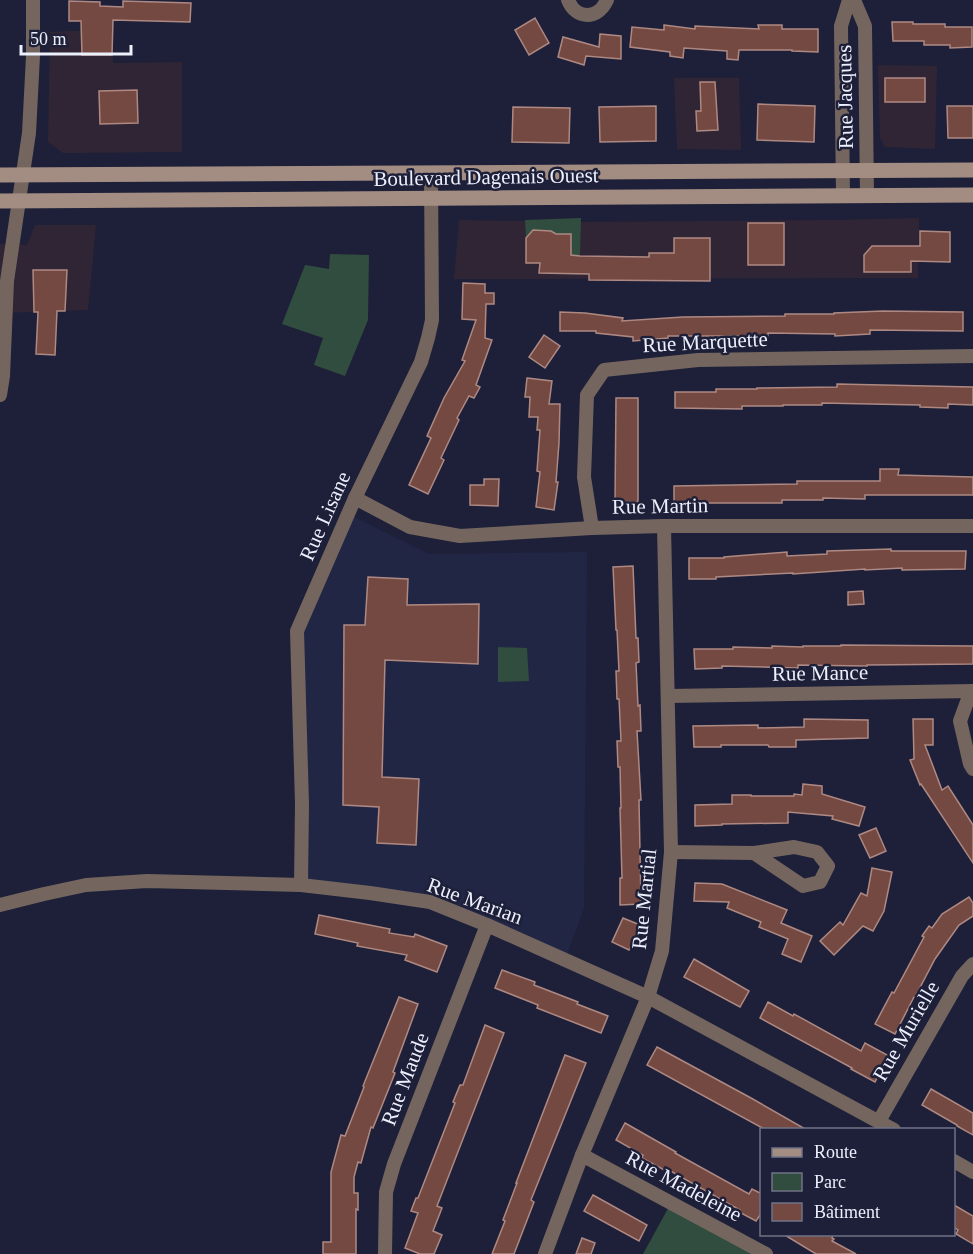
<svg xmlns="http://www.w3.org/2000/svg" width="973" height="1254" font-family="Georgia,serif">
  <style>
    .commercial { fill: #302534 }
    .built { fill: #222645 }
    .green { fill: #304d3f }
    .building { fill: #744942; stroke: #ae8983; stroke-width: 1.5 }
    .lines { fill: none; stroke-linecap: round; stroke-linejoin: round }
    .street { stroke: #74665f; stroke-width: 14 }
    .secondary { stroke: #a38d82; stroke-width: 15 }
    .labels { text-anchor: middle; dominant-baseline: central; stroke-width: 5; stroke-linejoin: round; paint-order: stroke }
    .street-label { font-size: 21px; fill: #eceffc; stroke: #1d2038 }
  </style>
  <rect width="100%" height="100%" fill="#1d2038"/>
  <g class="commercial">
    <polygon points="112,29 113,63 182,62 182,152 63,153 48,142 50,32"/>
    <polygon points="878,65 937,66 935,149 885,147 880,138"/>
    <polygon points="674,78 739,78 741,150 677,149"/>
    <polygon points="919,218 918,278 454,279 459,220 584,222 836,220"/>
    <polygon points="35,225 96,225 88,310 0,313 0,244 27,245"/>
  </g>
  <polygon class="built" points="354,517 429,554 587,552 584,908 565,960 430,902 301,885 297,631"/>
  <g class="green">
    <polygon points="581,218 580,255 571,255 571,234 556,234 551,231 533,230 526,238 525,220"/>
    <polygon points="330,254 369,255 368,320 345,376 314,365 323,338 282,324 305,265 329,269"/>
    <polygon points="498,647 527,648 529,681 498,682"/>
    <polygon points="671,1203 766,1254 643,1254"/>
  </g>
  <g class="building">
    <polygon points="69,1 100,2 100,6 123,7 123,1 191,3 190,22 113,20 112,55 82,55 81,21 69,21"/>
    <polygon points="535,18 549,43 529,55 515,30"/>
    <polygon points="892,22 913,22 913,24 945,24 945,27 972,27 972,47 950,48 950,45 924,45 924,41 893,41"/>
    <polygon points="664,25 695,29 695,26 759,29 758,25 782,25 782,29 818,29 818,52 792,51 792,50 739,50 738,60 727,59 727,51 684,48 683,58 670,56 670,52 630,47 632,27 664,30"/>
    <polygon points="600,34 621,36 621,59 586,56 584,65 558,57 563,37 599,47"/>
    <rect x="885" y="78" width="40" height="24"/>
    <polygon points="700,82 715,82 718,130 697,131 696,111 701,111"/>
    <polygon points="137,90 138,123 100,124 99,91"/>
    <polygon points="758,104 815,106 814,142 757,140"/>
    <polygon points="656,106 656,141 600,142 599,107"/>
    <polygon points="947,106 973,106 973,138 948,138"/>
    <polygon points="513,107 570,108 569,143 512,142"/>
    <rect x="748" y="223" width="36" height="42"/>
    <polygon points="533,230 551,231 556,234 571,234 571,255 580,256 649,257 649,253 674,253 674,238 710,238 710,281 589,280 589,274 539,273 540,263 526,263 526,238"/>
    <polygon points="920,231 950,232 950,262 911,261 911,272 864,272 864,255 872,246 920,246"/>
    <polygon points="33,270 67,270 65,311 57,311 55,355 36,354 38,312 34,312"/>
    <polygon points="463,283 485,284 485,293 494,293 494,304 486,304 485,338 492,340 476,385 480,387 474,398 469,396 457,418 459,420 441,458 444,460 428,494 409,485 431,438 427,436 444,398 465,361 462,360 476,320 462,319"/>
    <polygon points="883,311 963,312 963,331 870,330 870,334 835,336 835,334 768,333 768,336 668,336 668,338 633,341 633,337 596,333 596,331 560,331 560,312 585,313 623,318 622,321 683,317 785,316 785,314 834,314 834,313"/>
    <polygon points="544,335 560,346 545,368 529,357"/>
    <polygon points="527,378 552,381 549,404 560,404 559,443 556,482 558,482 554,510 536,507 540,472 537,471 540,430 537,430 538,417 529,417 530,397 525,397"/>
    <polygon points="837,384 973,387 973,405 948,404 948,408 920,407 920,405 822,403 822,405 783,405 783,406 742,406 742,409 675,408 675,392 716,392 716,389 757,389 757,388 837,387"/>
    <polygon points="616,398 638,398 638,502 615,502"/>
    <polygon points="880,469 899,469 898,475 973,477 973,495 865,495 865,499 823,498 823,500 782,500 782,503 706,503 706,505 674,505 674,486 797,484 797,481 880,481"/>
    <polygon points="484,479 499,479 498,506 470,505 470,485 484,485"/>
    <polygon points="891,549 891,551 966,551 965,569 902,570 902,568 865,570 865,569 793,574 793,573 716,577 716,579 689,579 689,558 724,558 724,557 787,552 787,556 827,554 827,551"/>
    <polygon points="633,566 636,638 638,638 639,662 636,663 638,706 640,705 641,731 637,731 641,800 639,800 641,904 620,905 620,878 622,878 620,808 621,808 620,767 618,767 617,741 621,741 619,699 617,699 616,671 619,671 617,630 616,630 613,567"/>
    <polygon points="368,577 408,579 407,605 479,604 478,664 385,660 382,777 419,779 416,845 377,843 379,807 343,805 344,625 365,625"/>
    <polygon points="863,591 864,604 848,605 848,592"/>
    <polygon points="841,645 973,646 973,664 867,665 867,666 798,665 798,668 722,666 722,668 695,669 694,649 733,649 733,647 772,648 772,646 803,647 803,646 841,646"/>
    <polygon points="804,719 868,720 868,738 796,740 796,747 769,747 768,745 721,745 721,747 694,747 693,726 758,725 758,728 804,727"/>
    <polygon points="913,719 933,719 933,745 925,745 942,790 948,786 973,825 973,863 921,784 920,785 910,760 914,759"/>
    <polygon points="803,784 822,786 822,794 865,807 859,826 832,819 833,816 788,812 788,823 722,824 722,825 695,826 695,805 732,804 732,795 751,795 751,796 794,796 794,794 802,795"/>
    <polygon points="876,828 886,851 870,858 859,835"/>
    <polygon points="872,868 892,872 884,911 873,931 863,926 834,955 820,941 840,922 843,925 861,893 867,896"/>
    <polygon points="695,883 722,884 787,910 781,923 812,936 801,962 782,954 788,939 759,927 761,922 727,908 729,902 694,901"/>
    <polygon points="969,897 973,903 973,916 959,925 935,959 915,997 914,997 895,1034 875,1024 892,992 894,993 924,937 922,936 929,926 932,928 942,914"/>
    <polygon points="319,915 390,929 389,933 414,937 415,934 447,946 437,972 405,960 407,955 357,946 358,943 315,934"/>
    <polygon points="623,918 640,925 629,950 612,942"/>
    <polygon points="694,959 749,991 740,1007 684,977"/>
    <polygon points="502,970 535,982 534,985 578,1002 577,1004 608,1016 601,1033 537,1008 538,1005 495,988"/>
    <polygon points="399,997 418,1004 393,1072 395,1073 373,1128 371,1127 361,1163 358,1162 354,1177 354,1193 358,1193 358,1210 356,1209 356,1254 323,1254 323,1242 331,1242 331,1172 341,1135 345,1136 364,1087 363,1086"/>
    <polygon points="768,1002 793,1016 794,1014 861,1051 865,1043 889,1056 875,1082 851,1069 852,1068 760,1018"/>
    <polygon points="485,1025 504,1033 437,1206 442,1208 433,1231 442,1235 434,1254 420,1254 405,1248 418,1213 411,1211 416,1198 418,1198 455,1103 453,1102 460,1085 463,1085"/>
    <polygon points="657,1047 751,1098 807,1130 766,1130 647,1065"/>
    <polygon points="565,1055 586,1063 531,1200 534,1202 514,1254 492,1254 505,1221 503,1220 517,1183 516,1183"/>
    <polygon points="931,1089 973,1113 973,1135 957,1126 957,1125 922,1105"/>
    <polygon points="625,1123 676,1152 675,1153 749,1194 752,1189 762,1194 762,1212 756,1221 739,1212 740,1210 667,1169 666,1171 642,1158 643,1155 616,1140"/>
    <polygon points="593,1195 647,1225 639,1241 584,1211"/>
    <polygon points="954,1205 973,1216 973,1244 956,1234 958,1230 954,1227"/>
    <polygon points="783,1234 833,1234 832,1238 834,1239 832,1241 856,1254 816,1254"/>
    <polygon points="582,1238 595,1243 591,1254 576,1254"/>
  </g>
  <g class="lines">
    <g class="street">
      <path d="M568 0C576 20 598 20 607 0"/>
      <polyline points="854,0 865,26 867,196"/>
      <polyline points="843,196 841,26 849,0"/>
      <polyline points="0,395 3,376 7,281 29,133 33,56 33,0"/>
      <polyline points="355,498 410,527 460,536 592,528 664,526 973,526"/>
      <polyline points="592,528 584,477 587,395 604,370 698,360 973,356"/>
      <polyline points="971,691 960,721 970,764 973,769"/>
      <polyline points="668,696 973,691"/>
      <polyline points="671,852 754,853 794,847 817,852 828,866 820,882 803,886 754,853"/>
      <polyline points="301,885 302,804 297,631 355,498 421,362 428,338 432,320 431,173"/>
      <polyline points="0,905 44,894 86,885 147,881 301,885 370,893 430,902 487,925 648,997 894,1130"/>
      <polyline points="879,1121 962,976 973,964"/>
      <polyline points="582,1155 766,1254"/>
      <polyline points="954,1161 973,1172"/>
      <polyline points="385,1254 386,1192 394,1164 487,925"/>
      <polyline points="545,1254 582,1155 648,997 662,951 671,852 664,526"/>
    </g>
    <g class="secondary">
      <polyline points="0,175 973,170"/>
      <polyline points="0,201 973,195"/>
    </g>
  </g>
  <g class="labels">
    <g class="street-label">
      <text transform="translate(845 97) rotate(-91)">Rue Jacques</text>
      <text transform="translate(486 177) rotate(-1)">Boulevard Dagenais Ouest</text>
      <text transform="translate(705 342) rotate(-3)">Rue Marquette</text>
      <text transform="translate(660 506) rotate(-1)">Rue Martin</text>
      <text transform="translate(325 516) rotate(-66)">Rue Lisane</text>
      <text transform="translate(820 673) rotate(-1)">Rue Mance</text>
      <text transform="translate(644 899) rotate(-84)">Rue Martial</text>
      <text transform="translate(475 901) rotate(20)">Rue Marian</text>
      <text transform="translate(906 1031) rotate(-60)">Rue Murielle</text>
      <text transform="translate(405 1079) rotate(-69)">Rue Maude</text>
      <text transform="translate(684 1186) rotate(28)">Rue Madeleine</text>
    </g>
  </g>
  <rect x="760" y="1128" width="195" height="108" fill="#1d2038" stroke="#707386" stroke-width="1.5"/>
  <rect x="772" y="1148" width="30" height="9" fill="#a38d82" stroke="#707386" stroke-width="1.5"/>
  <text x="814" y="1158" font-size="18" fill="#eceffc">Route</text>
  <rect x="772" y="1173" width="30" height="18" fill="#304d3f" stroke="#707386" stroke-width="1.5"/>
  <text x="814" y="1188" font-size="18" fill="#eceffc">Parc</text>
  <rect x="772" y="1203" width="30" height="18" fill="#744942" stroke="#707386" stroke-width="1.5"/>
  <text x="814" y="1218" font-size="18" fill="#eceffc">Bâtiment</text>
  <path d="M21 45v9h110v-9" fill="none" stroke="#eceffc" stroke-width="3"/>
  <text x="30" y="45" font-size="18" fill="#eceffc" stroke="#1d2038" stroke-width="4.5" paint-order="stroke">50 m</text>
</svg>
